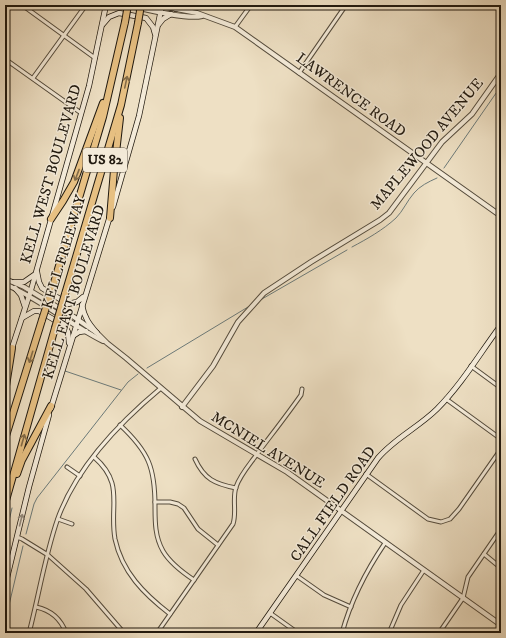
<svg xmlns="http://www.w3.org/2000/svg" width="506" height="638" font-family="'IM FELL DW Pica',serif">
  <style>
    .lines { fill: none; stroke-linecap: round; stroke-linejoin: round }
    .stream { stroke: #6c7a79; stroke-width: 1 }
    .minor-casing { stroke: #544b3c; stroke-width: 5 }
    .tertiary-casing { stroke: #544b3c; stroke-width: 6 }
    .secondary-casing { stroke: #20190f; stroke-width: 6 }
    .motorway-casing { stroke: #20190f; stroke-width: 8 }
    .minor { stroke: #f4ebd9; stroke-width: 3 }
    .tertiary { stroke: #f4ebd9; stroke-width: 4 }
    .secondary { stroke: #f4ebd9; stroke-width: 4.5 }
    .motorway { stroke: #e7c082; stroke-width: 6 }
    .motorway-bridge-casing { stroke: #20190f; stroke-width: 8; stroke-linecap: butt }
    .motorway-bridge { stroke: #e7c082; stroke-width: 6 }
    .oneway { stroke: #846c48 }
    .oneway2 { stroke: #958c7e }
    .labels { text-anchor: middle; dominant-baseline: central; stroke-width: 3; stroke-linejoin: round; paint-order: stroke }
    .shield { fill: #f4ebd9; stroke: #60584c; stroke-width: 1 }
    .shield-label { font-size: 14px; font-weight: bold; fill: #20190f }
    .street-label { font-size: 15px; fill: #20190f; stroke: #f4ebd9 }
  </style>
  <rect width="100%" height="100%" fill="#eee0c4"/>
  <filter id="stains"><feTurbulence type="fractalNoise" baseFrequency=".005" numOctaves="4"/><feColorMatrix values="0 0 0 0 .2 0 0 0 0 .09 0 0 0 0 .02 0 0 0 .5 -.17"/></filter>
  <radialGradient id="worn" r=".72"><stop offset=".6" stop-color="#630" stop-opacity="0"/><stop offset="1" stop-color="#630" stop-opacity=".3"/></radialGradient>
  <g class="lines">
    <g class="stream">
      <polyline points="444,168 501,86"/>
      <path d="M352 247C367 239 383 230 396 218 403 211 407 201 414 193 420 186 428 182 437 178"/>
      <polyline points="262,299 347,250"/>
      <polyline points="147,368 248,307"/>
      <polyline points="65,371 121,390"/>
      <polyline points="26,534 34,504 37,498 128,382 138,374"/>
      <polyline points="5,538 12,508"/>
      <polyline points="5,622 23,546"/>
    </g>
    <g class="minor-casing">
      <g id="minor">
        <polyline points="22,5 95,58"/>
        <polyline points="5,9 8,5"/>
        <polyline points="235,27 251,5"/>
        <polyline points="5,59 81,113"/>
        <polyline points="299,73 346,5"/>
        <polyline points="33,78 86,5"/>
        <polyline points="471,366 501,388"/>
        <polyline points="446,399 501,439"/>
        <path d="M120 425C149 452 155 468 155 506 155 522 155 537 163 551 170 563 182 572 194 580"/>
        <path d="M94 457C125 484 109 505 115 539 122 572 144 594 170 614"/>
        <path d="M195 459C204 479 215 484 236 488"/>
        <polyline points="67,467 80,476"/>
        <polyline points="366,474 428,519 441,522 450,519 459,509 501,449"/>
        <polyline points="155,502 170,502 178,504 184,508 198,529 218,545"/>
        <polyline points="58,519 72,524"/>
        <polyline points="17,537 22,539 48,555 86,589 124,633"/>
        <polyline points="484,554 501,568"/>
        <polyline points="297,576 324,595 351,607"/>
        <path d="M36 607C50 610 61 619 66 633"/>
        <polyline points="270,613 298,633"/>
        <path d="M29 633C39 595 45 555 58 518 77 466 119 423 161 388"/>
        <path d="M157 633 233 524C237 512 232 499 236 487 240 475 250 464 257 454 272 434 287 415 301 395L302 389"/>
        <path d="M342 633C351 600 366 571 385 543"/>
        <polyline points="389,633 401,605 424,570"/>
        <polyline points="439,633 463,598 468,577 501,529"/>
        <polyline points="496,633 501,626"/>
      </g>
    </g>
    <g class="tertiary-casing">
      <g id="tertiary">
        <path d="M126 5C144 9 187 20 202 16"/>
        <polyline points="156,5 197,13 235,27 501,216"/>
        <polyline points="5,279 24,287 74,317 97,333 107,343 126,358 200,421 287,472 501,625"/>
        <path d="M5 284C40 299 69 324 103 341"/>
        <polyline points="182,407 213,366 238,322 264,293 311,262 380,220 389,213 442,142 472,114 501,73"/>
      </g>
    </g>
    <g class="secondary-casing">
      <g id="secondary">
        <polyline points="170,5 176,9"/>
        <polyline points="103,24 109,17 119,13 146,18 153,27 155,34"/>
        <polyline points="159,24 163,19 171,14"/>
        <polyline points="113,207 139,116 162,5"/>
        <polyline points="37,272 39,282 42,288 68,304 77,302 83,297"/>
        <polyline points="14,282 24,282 34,275"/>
        <polyline points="15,288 21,295 25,307"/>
        <path d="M82 305C84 317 89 324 97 333"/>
        <polyline points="22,318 34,311 39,311 65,326 68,332 69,343"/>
        <polyline points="73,336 79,332 86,331"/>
        <polyline points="11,351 31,290 89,86 106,5"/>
        <polyline points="51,408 110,216"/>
        <polyline points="5,586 29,487 49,415"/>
        <path d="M256 633 378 458C395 438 419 427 437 409 462 384 480 353 501 325"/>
      </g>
    </g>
    <g class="motorway-casing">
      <g id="motorway">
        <polyline points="110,218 114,170 120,118"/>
        <polyline points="51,219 63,201 74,182 103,103"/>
        <polyline points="53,286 103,117 125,22"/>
        <polyline points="65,294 121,105 138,23"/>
        <polyline points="5,392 12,348"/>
        <polyline points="5,439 42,320"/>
        <polyline points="17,474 22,460 51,406"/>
        <polyline points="5,504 55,328"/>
      </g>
    </g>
    <use href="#minor" class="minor"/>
    <use href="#tertiary" class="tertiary"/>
    <use href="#secondary" class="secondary"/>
    <use href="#motorway" class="motorway"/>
    <g class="motorway-bridge-casing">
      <g id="motorway-bridge">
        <polyline points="125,22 128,5"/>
        <polyline points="138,23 141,5"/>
        <polyline points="42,320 53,286"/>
        <polyline points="55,328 65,294"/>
      </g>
    </g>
    <use href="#motorway-bridge" class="motorway-bridge"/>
  </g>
  <defs><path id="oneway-shaft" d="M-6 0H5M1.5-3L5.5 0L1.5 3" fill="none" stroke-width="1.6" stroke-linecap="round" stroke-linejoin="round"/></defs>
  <g class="oneway">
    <use href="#oneway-shaft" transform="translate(126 82) rotate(-78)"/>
    <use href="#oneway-shaft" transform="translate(77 175) rotate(111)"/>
    <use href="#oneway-shaft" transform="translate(31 357) rotate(107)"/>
    <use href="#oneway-shaft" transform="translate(23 440) rotate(-74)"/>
  </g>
  <use class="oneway2" href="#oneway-shaft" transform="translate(21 520) rotate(-76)"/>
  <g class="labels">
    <rect class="shield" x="83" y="148" width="44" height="24" rx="3"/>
    <g class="shield-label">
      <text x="105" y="160">US 82</text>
    </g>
    <g class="street-label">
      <text transform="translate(351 95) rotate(36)">LAWRENCE ROAD</text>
      <text transform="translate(427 144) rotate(-50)">MAPLEWOOD AVENUE</text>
      <text transform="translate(51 174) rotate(-74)">KELL WEST BOULEVARD</text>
      <text transform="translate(64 252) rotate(-73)">KELL FREEWAY</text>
      <text transform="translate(74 292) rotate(-73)">KELL EAST BOULEVARD</text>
      <text transform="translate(268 450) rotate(32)">MCNIEL AVENUE</text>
      <text transform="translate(333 504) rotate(-55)">CALL FIELD ROAD</text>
    </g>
  </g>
  <rect width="506" height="638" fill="none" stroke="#eee0c4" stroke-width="20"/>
  <rect x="6" y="6" width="494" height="626" fill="none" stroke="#20190f" stroke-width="2"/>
  <rect x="10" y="10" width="486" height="618" fill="none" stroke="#20190f"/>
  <rect width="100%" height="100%" filter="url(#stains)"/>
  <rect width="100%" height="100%" fill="url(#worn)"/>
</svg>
